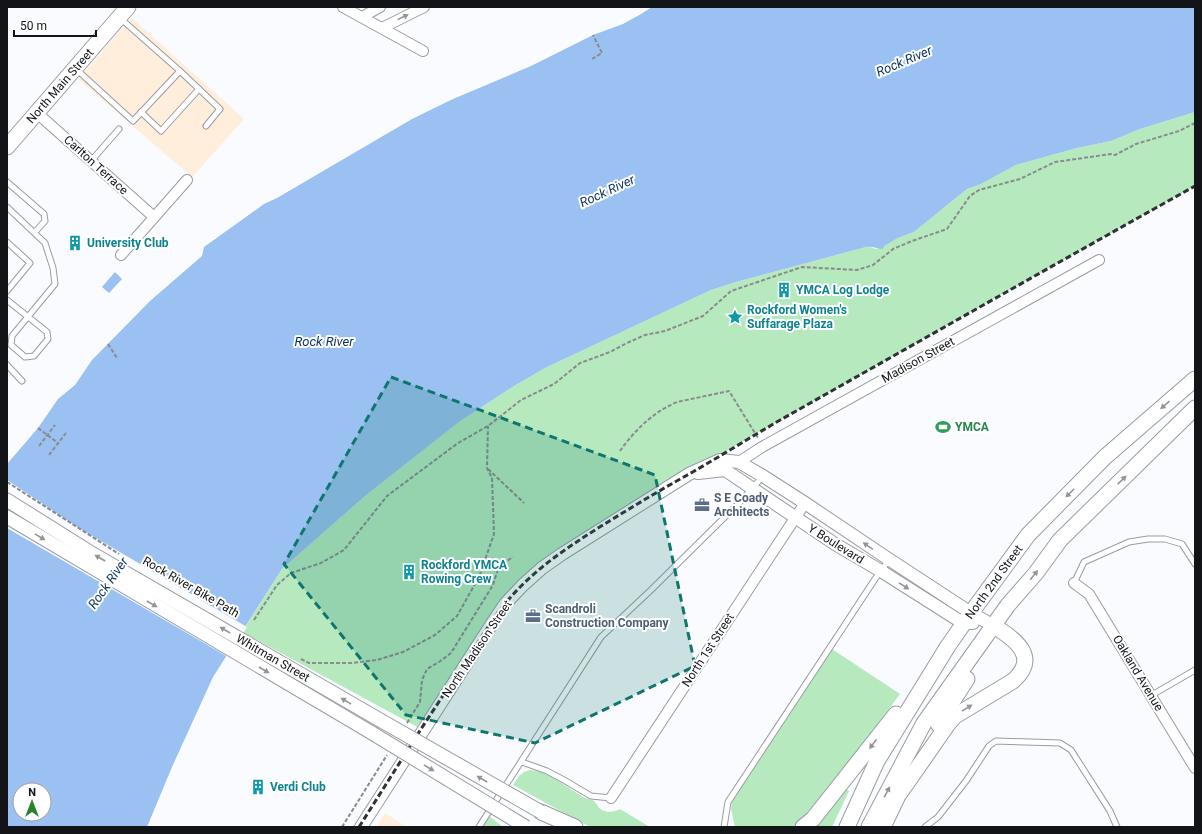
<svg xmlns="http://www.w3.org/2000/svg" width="1202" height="834" font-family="Roboto,sans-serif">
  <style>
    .commercial { fill: #ffeedc }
    .green { fill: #b7e9be }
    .water { fill: #9ac1f1; fill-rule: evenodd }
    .pier { fill: #f9fbfe }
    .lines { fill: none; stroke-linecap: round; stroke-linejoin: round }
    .service-casing { stroke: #999ca4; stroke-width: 7 }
    .minor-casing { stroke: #999ca4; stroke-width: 12 }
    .tertiary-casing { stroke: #999ca4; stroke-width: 14 }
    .secondary-casing { stroke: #999ca4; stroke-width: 15 }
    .primary-casing { stroke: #999ca4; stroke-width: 17 }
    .path { stroke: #8a8b8e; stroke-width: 2; stroke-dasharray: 4 2; stroke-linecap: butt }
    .service { stroke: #fff; stroke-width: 5 }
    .minor { stroke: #fff; stroke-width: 10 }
    .tertiary { stroke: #fff; stroke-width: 12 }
    .secondary { stroke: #fff; stroke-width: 13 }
    .primary { stroke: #fff; stroke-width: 15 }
    .rail { stroke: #303134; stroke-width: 3; stroke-dasharray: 6 3; stroke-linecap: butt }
    .secondary-bridge-casing { stroke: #999ca4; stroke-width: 15; stroke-linecap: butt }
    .secondary-bridge { stroke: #fff; stroke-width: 13 }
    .oneway { fill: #959597 }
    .marked { fill: #0f766e; fill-opacity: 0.2; stroke: #0f766e; stroke-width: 3; stroke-dasharray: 8 5; stroke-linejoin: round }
    .labels { text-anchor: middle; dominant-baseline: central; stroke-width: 4; stroke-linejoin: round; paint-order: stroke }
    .street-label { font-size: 12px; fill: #131417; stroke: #fff }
    .culture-label { font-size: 12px; font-weight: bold; fill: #0d838f; stroke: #fff; text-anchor: start }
    .leisure-label { font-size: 12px; font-weight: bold; fill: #27864d; stroke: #fff; text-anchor: start }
    .service-label { font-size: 12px; font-weight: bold; fill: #4e5e75; stroke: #fff; text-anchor: start }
    .water-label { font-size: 13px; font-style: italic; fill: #0a335d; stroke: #fff }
  </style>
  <rect width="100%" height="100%" fill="#f9fbfe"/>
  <g class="commercial">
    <polygon points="132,18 244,119 192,177 78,79"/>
    <polygon points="385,813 407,827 376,827"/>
  </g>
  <g class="green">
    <polygon points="1195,112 1195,186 1006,292 731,448 689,474 522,584 421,729 242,632 282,569 365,496 459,422 514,386 545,368 711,290 736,282 866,247 870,247 876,249 898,238 914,232 967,189 979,185 1016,165 1077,148 1111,141 1140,129"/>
    <polygon points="832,649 900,694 827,793 810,813 793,827 735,827 731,809 732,801"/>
    <path d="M530 770C551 772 567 788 585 798 588 799 592 799 594 801 598 805 599 810 605 811 610 813 616 811 620 809L650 827H591L588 826 513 785C518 777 521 772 530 770Z"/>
    <polygon points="846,789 849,791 832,827 810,827"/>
    <polygon points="489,816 503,827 482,827"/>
  </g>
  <g class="water">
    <path d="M652 7H1195V112L1140 129 1111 141 1077 148 1016 165 979 185 967 189 914 232 898 238 884 246 883 249C877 249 872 246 866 247L736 282 711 290 545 368 514 386 459 422 365 496 282 569 213 677 172 767 147 827H7V464L38 428 58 399 75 385 92 360 150 301 202 256 204 247 264 204 277 198 412 119 453 99 531 66 593 35 623 24 641 14ZM20 790H44V814H20Z"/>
    <polygon points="115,272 122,279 109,293 102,287"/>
  </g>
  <polygon class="pier" points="7,480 79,528 247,627 228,657 7,528"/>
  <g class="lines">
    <g class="service-casing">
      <g id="service">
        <polyline points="120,18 180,71"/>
        <polyline points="76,69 133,121 180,71 220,109 206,126"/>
        <polyline points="141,112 161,131 199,89"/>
        <polyline points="91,161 119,129"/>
        <polyline points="7,182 44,214 45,221 35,232"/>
        <polyline points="7,207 45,243 53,268 55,284 12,336 11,345 25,357 34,356 48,339 47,332 7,300"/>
        <polyline points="7,242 30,263 7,291"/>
        <polyline points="7,365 22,381"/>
        <polyline points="1074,583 1084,562 1129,542 1148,539 1165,539 1182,544 1195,564"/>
        <polyline points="1152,695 1195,670"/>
        <polyline points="522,762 547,771 564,780 591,796 611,798"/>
        <polyline points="479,827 601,637 651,590 742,500 763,476"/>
        <polyline points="724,827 728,802 875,579 889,560"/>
        <polyline points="925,827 938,817 966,781 989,746 996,741 1060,743 1071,750 1110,811 1117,827"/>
      </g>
    </g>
    <g class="minor-casing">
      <g id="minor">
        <polyline points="343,7 423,51"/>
        <polyline points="362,17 380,7"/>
        <polyline points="382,28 424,7"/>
        <polyline points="37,113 154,217"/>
        <polyline points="121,255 187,180"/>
        <polyline points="739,462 762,447 1099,260"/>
        <polyline points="1074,583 1089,594 1195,768"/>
        <polyline points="611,798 805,503"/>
      </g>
    </g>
    <g class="tertiary-casing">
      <g id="tertiary">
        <polyline points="698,473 725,470 835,544 881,571 963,623 973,623"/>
        <polyline points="361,827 495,619 506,603 523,585 542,568 562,554 689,474 720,460 739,462 763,476 805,503 887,558 971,613 994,626"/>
      </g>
    </g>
    <g class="secondary-casing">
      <g id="secondary">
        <polyline points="7,500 93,554 380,720"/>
        <polyline points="7,517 372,733"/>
      </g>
    </g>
    <g class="primary-casing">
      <g id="primary">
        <polyline points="7,147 128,7"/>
        <polyline points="938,724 967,679"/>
        <path d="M900 793 948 724 955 716 1013 681C1040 657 1015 639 994 626"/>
        <polyline points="541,812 575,827"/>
        <polyline points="803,827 813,819 896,714"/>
        <polyline points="847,827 877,761 948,646 971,613 1028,535 1105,457 1195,379"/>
        <polyline points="869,827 924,723 1008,605 1036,573 1060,540 1195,408"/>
        <polyline points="883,827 903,785"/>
      </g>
    </g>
    <g class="path">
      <polyline points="592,59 602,53 593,35"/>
      <polyline points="108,344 117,358"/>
      <polyline points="38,428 58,443"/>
      <polyline points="39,446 55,425"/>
      <path d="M620 451C634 431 653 412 677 402L729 391 758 438"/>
      <polyline points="49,455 66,433"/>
      <polyline points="488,469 524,503"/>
      <polyline points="7,482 119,554"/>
      <polyline points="254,620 277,585 291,573 321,563 344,550 387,496 458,443 488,426 521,400 554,384 580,363 610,352 627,343 645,335 665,331 703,316 731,291 802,267 857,270 873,265 893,249 912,241 947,229 970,196 979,190 1020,179 1055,162 1111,154 1115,155 1136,144 1179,131 1195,123"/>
      <polyline points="301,659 309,663 351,663 377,660 403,652 435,635 457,616 479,577 494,534 492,478 487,468 488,426"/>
      <polyline points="407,723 420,702 422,680 427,669 439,662 451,653 493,585 499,566 513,557"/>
      <polyline points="342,827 387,755"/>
    </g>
    <use href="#service" class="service"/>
    <use href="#minor" class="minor"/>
    <use href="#tertiary" class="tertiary"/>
    <use href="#secondary" class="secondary"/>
    <use href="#primary" class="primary"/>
    <path class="rail" d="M359 827 421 729 494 618C524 576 560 552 603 525 629 509 655 493 682 478 716 459 749 438 782 419 920 341 1057 263 1195 186"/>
    <g class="secondary-bridge-casing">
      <g id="secondary-bridge">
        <polyline points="380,720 541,812"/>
        <polyline points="372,733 526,827"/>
      </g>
    </g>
    <use href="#secondary-bridge" class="secondary-bridge"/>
  </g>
  <defs><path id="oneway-solid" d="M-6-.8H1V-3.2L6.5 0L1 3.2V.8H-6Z"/></defs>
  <g class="oneway">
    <use href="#oneway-solid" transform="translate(403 17) rotate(-26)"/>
    <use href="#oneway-solid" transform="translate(1165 405) rotate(139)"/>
    <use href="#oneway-solid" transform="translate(1122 480) rotate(-44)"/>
    <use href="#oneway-solid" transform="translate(1070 493) rotate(135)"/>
    <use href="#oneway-solid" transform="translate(40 537) rotate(31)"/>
    <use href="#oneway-solid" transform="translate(868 546) rotate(-146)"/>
    <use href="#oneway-solid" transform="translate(100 558) rotate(-150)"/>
    <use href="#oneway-solid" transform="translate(1034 575) rotate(-51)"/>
    <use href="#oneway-solid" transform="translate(904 586) rotate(32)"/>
    <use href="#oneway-solid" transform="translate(152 604) rotate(30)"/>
    <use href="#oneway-solid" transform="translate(225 630) rotate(-150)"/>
    <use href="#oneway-solid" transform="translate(264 670) rotate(30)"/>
    <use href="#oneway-solid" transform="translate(346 701) rotate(-149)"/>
    <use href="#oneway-solid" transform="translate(967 708) rotate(-32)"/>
    <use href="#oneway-solid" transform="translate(873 744) rotate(127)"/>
    <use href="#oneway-solid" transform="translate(429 768) rotate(31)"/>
    <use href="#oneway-solid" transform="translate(482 779) rotate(-150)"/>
    <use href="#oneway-solid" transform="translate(887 792) rotate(-62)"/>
  </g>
  <path class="marked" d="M391 377 655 475 695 666 535 743 406 715 284 564Z"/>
  <defs>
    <g id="building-bare" transform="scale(1.2)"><path d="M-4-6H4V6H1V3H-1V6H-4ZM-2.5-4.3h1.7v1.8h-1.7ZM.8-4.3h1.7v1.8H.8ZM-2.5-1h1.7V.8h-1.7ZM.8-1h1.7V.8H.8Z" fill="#0f9aa8" stroke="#fff" stroke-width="2.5" paint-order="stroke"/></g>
    <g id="sight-bare" transform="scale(1.2)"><path d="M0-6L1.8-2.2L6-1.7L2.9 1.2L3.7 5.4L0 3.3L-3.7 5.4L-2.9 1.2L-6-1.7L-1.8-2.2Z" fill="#0f9aa8" stroke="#fff" stroke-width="2.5" paint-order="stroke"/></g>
    <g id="stadium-bare" transform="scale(1.2)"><path d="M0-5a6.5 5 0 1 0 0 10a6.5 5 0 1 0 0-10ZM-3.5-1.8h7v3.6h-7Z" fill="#2e9e5b" stroke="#fff" stroke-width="2.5" paint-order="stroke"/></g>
    <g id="office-bare" transform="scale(1.2)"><path d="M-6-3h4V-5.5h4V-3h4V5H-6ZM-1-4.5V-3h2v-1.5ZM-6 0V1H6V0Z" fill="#5c6f8a" stroke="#fff" stroke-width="2.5" paint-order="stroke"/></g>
  </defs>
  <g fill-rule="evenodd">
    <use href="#building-bare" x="75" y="243"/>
    <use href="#building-bare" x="784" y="290"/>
    <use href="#sight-bare" x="735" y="317"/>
    <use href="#stadium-bare" x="943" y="427"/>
    <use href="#office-bare" x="702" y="505"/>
    <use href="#building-bare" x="409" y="572"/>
    <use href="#office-bare" x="533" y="616"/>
    <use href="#building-bare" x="258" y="787"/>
  </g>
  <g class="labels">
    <g class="street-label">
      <text transform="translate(60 86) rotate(-49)">North Main Street</text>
      <text transform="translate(96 165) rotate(42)">Carlton Terrace</text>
      <text transform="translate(918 360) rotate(-29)">Madison Street</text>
      <text transform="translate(836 544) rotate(32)">Y Boulevard</text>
      <text transform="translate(994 582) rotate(-54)">North 2nd Street</text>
      <text transform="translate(191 587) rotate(30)">Rock River Bike Path</text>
      <text transform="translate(477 649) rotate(-56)">North Madison Street</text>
      <text transform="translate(708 650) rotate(-57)">North 1st Street</text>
      <text transform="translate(273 658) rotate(30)">Whitman Street</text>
      <text transform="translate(1138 673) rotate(59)">Oakland Avenue</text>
    </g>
    <g class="culture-label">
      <text x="87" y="243">University Club</text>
      <text x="796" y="290">YMCA Log Lodge</text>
      <text x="747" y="310">Rockford Women's<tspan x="747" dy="14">Suffarage Plaza</tspan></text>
      <text x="421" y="565">Rockford YMCA<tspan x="421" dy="14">Rowing Crew</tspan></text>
      <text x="270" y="787">Verdi Club</text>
    </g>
    <g class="leisure-label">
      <text x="955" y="427">YMCA</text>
    </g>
    <g class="service-label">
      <text x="714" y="498">S E Coady<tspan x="714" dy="14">Architects</tspan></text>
      <text x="545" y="609">Scandroli<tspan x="545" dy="14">Construction Company</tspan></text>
    </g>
    <g class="water-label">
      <text transform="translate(904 61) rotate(-23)">Rock River</text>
      <text transform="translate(607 191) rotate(-25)">Rock River</text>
      <text x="324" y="341">Rock River</text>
      <text transform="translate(108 583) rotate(-55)">Rock River</text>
    </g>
  </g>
  <rect width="1202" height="834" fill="none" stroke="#131417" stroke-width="16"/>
  <g transform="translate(32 802)"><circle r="19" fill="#ffffff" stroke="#a1a1a2"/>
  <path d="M0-3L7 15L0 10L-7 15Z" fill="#2a8231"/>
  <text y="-6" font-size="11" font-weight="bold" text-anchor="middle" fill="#131417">N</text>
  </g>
  <path d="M14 30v6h82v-6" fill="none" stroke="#131417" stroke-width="2"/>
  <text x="20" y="30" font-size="12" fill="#131417" stroke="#ffffff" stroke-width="3" paint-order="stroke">50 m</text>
</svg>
